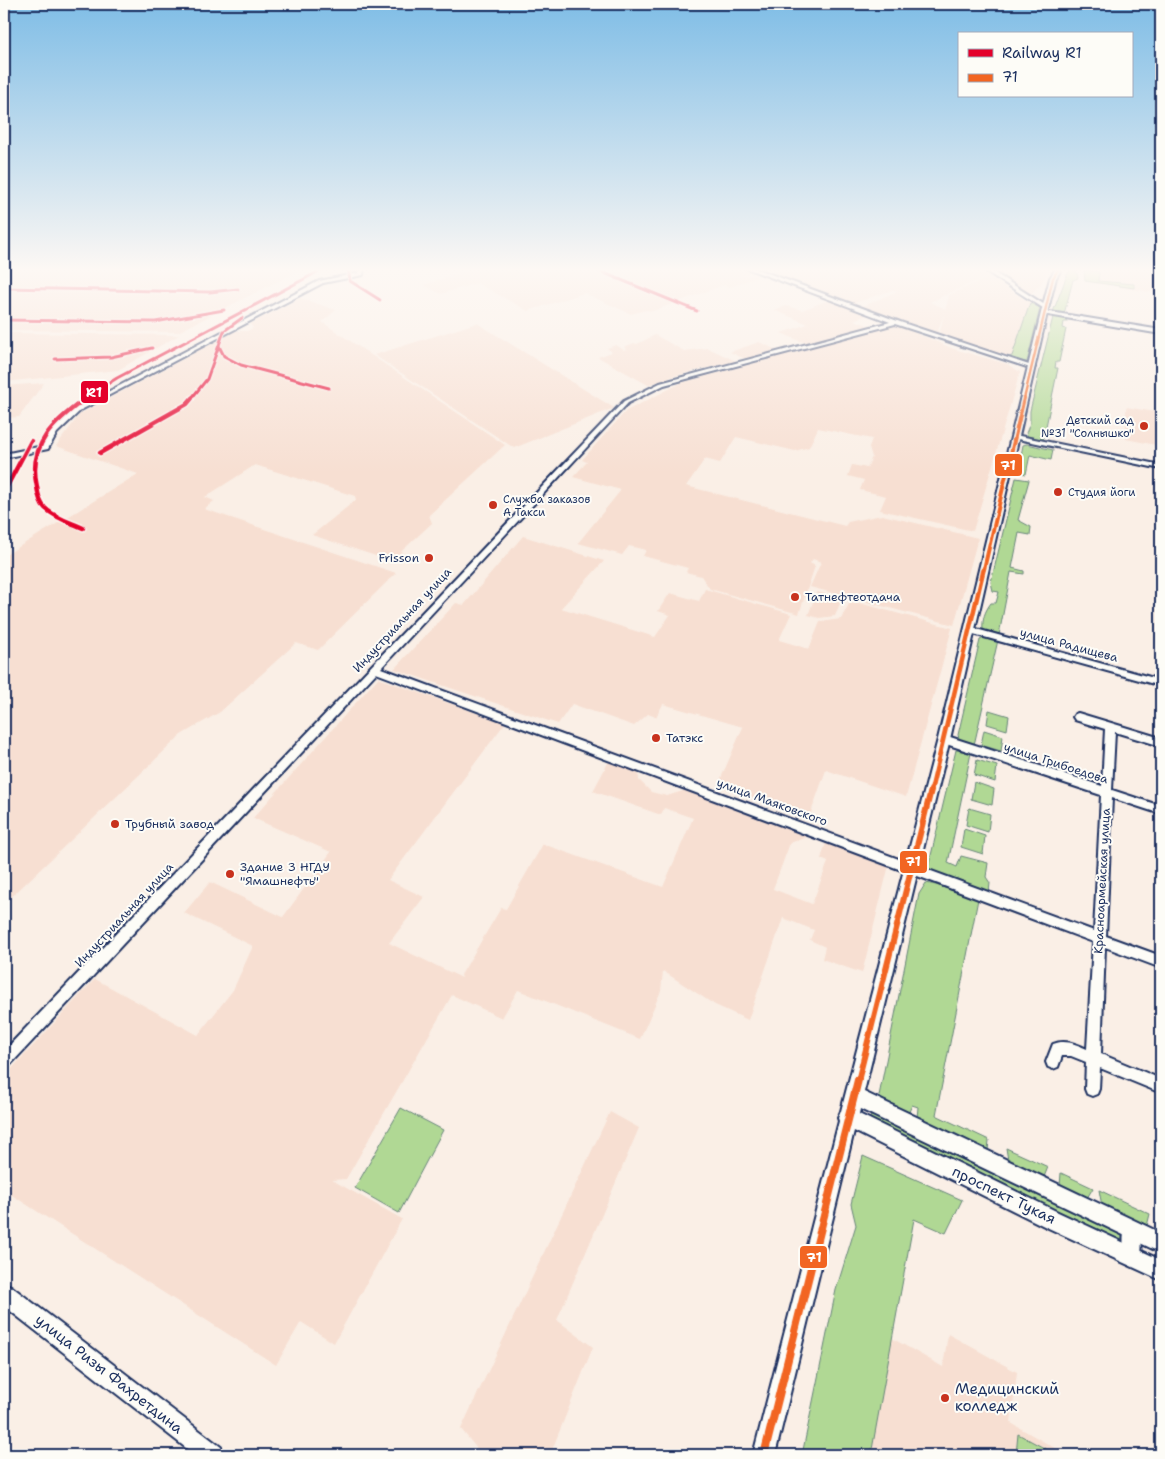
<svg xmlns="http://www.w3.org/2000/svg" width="1165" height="1459" font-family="'Shantell Sans',sans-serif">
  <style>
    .built { fill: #f7dfd2 }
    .green { fill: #b0d894; stroke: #668479 }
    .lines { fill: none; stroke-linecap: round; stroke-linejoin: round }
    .minor-casing { stroke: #1b2f5e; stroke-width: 4 }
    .major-casing { stroke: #1b2f5e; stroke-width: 4 }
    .minor { fill: #fdfcf7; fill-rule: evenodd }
    .major { fill: #fdfcf7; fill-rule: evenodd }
    .bus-1-far4-casing { stroke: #fdfcf7; stroke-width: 4.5 }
    .bus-1-far3-casing { stroke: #fdfcf7; stroke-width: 6 }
    .bus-1-far2-casing { stroke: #fdfcf7; stroke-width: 8 }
    .bus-1-far1-casing { stroke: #fdfcf7; stroke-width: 10 }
    .bus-1-casing { stroke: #fdfcf7; stroke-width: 12 }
    .bus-1-far4 { stroke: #f26522; stroke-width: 2.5 }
    .bus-1-far3 { stroke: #f26522; stroke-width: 4 }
    .bus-1-far2 { stroke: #f26522; stroke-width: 4.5 }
    .bus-1-far1 { stroke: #f26522; stroke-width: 6 }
    .bus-1 { stroke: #f26522; stroke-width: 8 }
    .rail-1-far1-casing { stroke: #fdfcf7; stroke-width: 5 }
    .rail-1-casing { stroke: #fdfcf7; stroke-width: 7 }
    .rail-1-far1 { stroke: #e4002b; stroke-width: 3 }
    .rail-1 { stroke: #e4002b; stroke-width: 4.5 }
    .poi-dot { fill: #c8321e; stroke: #fdfcf7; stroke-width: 2 }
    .labels { text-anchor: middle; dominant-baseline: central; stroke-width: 4; stroke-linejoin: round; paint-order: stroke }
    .far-poi-label { font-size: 11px; fill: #1b2f5e; stroke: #fdfcf7; text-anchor: start }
    .poi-label { font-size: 12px; fill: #1b2f5e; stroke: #fdfcf7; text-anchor: start }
    .street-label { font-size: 12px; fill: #1b2f5e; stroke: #fdfcf7 }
    .near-street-label { font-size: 15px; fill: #1b2f5e; stroke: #fdfcf7 }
    .near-poi-label { font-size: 15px; fill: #1b2f5e; stroke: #fdfcf7; text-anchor: start }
    .line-badge { stroke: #fdfcf7; stroke-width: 2 }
    .badge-label { font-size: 14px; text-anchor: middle; font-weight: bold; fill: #fff }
  </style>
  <rect width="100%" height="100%" fill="#faefe6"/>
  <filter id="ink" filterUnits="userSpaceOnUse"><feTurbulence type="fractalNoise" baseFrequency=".02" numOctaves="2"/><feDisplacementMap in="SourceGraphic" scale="10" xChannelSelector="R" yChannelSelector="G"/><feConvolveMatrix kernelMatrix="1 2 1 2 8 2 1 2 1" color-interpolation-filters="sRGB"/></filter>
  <g filter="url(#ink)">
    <g class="built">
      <polygon points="4,268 279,268 300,270 178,332 4,330"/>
      <polygon points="474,268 671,268 681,272 693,268 718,268 722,271 741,268 752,272 739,277 754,274 759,276 730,287 724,285 653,311 646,310 631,314 584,293 528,311 477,283 441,294 424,285"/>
      <polygon points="753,268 975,268 988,276 930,302 946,309 937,333 862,307 897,291 893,290 851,304"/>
      <polygon points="989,268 1049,268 1041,284 1031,294 1024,293"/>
      <polygon points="1091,268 1139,268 1161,272 1161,294 1088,282"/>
      <polygon points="989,277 1032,304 1015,358 1007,358 983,351 939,334 949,295"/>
      <polygon points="300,298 336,310 322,322 505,445 429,515 432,523 391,561 312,535 356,500 355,496 255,465 205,497 214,501 204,509 396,573 318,650 296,643 220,712 181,735 4,904 4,556 138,474 56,446 80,414 236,331 247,331 253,328 250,324"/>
      <polygon points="829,300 866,315 854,320 870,326 805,343 781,333 808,324 774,310 786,306 802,310"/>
      <polygon points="477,323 614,408 514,448 374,355"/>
      <polygon points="896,325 954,349 1007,364 1020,372 973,531 880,510 886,496 860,490 864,480 848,476 852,465 867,468 872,457 869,447 872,439 818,428 809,447 795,451 736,437 720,463 705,459 686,486 845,526 848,522 882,515 978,538 954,625 810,587 821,562 813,559 810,563 815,566 799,614 710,589 701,576 686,572 688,568 643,556 646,550 629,546 622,555 578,543 621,490 573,477 587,462 582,460 626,411 681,383"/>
      <polygon points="4,333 179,335 118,370 4,382"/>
      <polygon points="655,335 684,351 708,348 736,361 674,376 648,385 598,357 612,352 607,348 616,345 624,350 626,349 624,347 634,343 637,344"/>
      <polygon points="759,342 777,350 745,359 730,352"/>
      <polygon points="44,383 19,417 4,418 4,386"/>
      <polygon points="1126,407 1161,413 1161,446 1126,439"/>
      <polygon points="523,536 604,561 561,608 655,637 670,615 658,611 670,593 699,601 705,589 791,614 779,640 809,649 820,622 841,619 849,604 859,603 952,628 906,797 826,770 809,818 718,785 743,727 663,704 656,717 648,714 634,726 572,704 558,724 394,669 456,603 464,605"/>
      <polygon points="817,592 842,598 835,616 819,618 808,615"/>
      <polygon points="378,678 505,723 388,880 424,897 389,943 462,978 461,975 501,908 506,909 543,844 663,887 693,818 664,808 661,815 593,791 609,761 638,771 639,780 651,792 667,796 686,790 806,835 804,838 790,843 773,889 812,904 828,862 821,859 826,842 889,865 862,973 822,959 825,947 810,940 814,930 783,918 748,1020 715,1005 663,971 661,991 640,1039 518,990 502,1018 452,995 346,1179 332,1180 402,1219 334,1343 301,1322 276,1365 4,1190 4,1077 95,979 198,1035 233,990 253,946 184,913 210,882 283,917 331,852 253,818"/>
      <polygon points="610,1112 639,1128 557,1320 593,1347 550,1455 482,1455 461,1429"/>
      <polygon points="948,1334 1017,1372 1011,1423 1067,1455 864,1455 888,1336 943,1367"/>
    </g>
    <g class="green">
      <polygon points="1072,268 1076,268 1078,278 1073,280 1064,314 1053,312 1067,275"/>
      <polygon points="1087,270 1099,272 1098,281 1134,284 1134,288 1085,281 1084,271"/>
      <polygon points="1030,303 1040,308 1027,362 1004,358 1012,356"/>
      <polygon points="1053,317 1066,318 1067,322 1064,322 1063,328 1066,329 1059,362 1056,362 1055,368 1058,368 1043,441 1029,438 1026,433 1030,423 1030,411"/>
      <polygon points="1027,444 1053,450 1051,460 1030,455 1026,474 1018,472 1023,445"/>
      <path d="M1016 478 1029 480 1018 520 1031 527 1030 535 1019 533 1012 568 1024 571V574L1011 572 999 635 983 630C982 619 985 611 991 603H996L999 592 993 591 991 582Z"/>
      <polygon points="984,638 998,640 974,745 960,741 958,735 980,640"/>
      <polygon points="989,710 1009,716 1007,730 987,724"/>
      <polygon points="984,730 1003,736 1001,751 981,745"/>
      <polygon points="956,750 971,753 948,863 957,867 961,856 988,863 986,877 990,883 989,893 932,872 928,868"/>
      <polygon points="977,760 997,766 995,782 974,775"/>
      <polygon points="974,782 994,789 992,805 971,799"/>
      <polygon points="969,808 990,814 988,832 966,825"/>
      <polygon points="964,829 985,836 983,854 961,847"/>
      <polygon points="926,883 936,885 978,899 936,1115 989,1140 988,1151 917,1118 918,1107 912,1105 908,1114 888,1105 879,1096 919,894"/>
      <polygon points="401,1108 443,1130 399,1213 355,1188"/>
      <polygon points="872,1113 1124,1236 1123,1247 874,1122 870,1118"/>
      <polygon points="1006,1148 1048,1167 1044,1177 1008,1160"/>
      <polygon points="863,1156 962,1200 946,1233 914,1219 871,1455 802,1455 836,1290 856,1225 851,1204"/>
      <polygon points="1061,1173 1093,1188 1087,1198 1060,1186"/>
      <polygon points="1099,1190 1150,1214 1147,1226 1102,1206"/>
      <polygon points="1018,1434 1057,1455 1016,1455"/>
    </g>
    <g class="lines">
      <g class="minor-casing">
        <g id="minor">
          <polygon points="360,268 364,268 363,275 323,283 81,410 57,433 48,449 4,458 4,454 43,446 52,431 77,408 319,281 359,273"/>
          <path d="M746 268H754L903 323 1035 367 1030 368 895 324 664 385 628 403 381 668 1094 931 1101 795 940 742 939 739 940 736 944 735 1102 786 1105 729 1075 720 1073 717 1075 714 1078 713 1161 738V746L1115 732 1112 790 1161 806V814L1112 798 1106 936 1161 956V968L1105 947 1101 1054 1161 1079V1093L1100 1068 1099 1089 1097 1094 1092 1096 1087 1094 1085 1089 1086 1062 1071 1056H1062L1058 1067 1053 1069 1048 1067 1046 1062 1053 1044C1065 1039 1076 1044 1087 1049L1093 942 376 673 9 1066 4 1068V1051L624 401 660 383 890 322Z"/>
          <polygon points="981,268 987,268 1048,307 1043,308"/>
          <polygon points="1044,311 1161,330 1161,334 1042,314 1042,312"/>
          <polygon points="1015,435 1161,465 1161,469 1013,438 1013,436"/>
          <polygon points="969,627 1161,680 1161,686 966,632 965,630"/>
          <path d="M1132 1222 1138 1224C1142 1235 1143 1252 1139 1262L1133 1264 1127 1262C1123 1252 1122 1235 1126 1224Z"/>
        </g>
      </g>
      <g class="major-casing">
        <g id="major">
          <polygon points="1056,268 1062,268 1056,278 1047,313 950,739 864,1092 1161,1233 1161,1253 860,1109 859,1114 1058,1212 1161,1260 1161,1280 1044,1226 854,1131 775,1455 753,1455 839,1121 838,1118 841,1111 938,739 1041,313 1050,278"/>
          <polygon points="4,1283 11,1286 221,1447 224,1455 195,1455 4,1306"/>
        </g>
      </g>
      <use href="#minor" class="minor"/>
      <use href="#major" class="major"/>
      <g class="bus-1-far4-casing">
        <polyline id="bus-1-far4" points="1024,399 1053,278 1059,268"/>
      </g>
      <g class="bus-1-far3-casing">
        <polyline id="bus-1-far3" points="984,569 1024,398"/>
      </g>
      <g class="bus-1-far2-casing">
        <polyline id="bus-1-far2" points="931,791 984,568"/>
      </g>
      <g class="bus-1-far1-casing">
        <polyline id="bus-1-far1" points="858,1081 931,790"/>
      </g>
      <g class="bus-1-casing">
        <polyline id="bus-1" points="764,1455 858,1080"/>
      </g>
      <use href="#bus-1-far4" class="bus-1-far4"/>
      <use href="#bus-1-far3" class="bus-1-far3"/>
      <use href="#bus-1-far2" class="bus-1-far2"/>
      <use href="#bus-1-far1" class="bus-1-far1"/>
      <use href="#bus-1" class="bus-1"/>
      <g class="rail-1-far1-casing">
        <g id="rail-1-far1">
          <polyline points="348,268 350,281 380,300"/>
          <polyline points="592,268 697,311"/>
          <polyline points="4,288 210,292 238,289"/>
          <polyline points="4,320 155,322 224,310"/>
          <polyline points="219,346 224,356 241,365 329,388"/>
          <polyline points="55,359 111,357 152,348"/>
          <polyline points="84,399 117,378 325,268"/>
          <polyline points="191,399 207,379 224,331 242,318"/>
        </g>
      </g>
      <g class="rail-1-casing">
        <g id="rail-1">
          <polyline points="100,453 187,404 192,398"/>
          <polyline points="4,492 31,441"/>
          <path d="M83 528C70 522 55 518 45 508 40 503 38 494 37 487 27 444 55 421 86 398"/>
        </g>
      </g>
      <use href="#rail-1-far1" class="rail-1-far1"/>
      <use href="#rail-1" class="rail-1"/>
    </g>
  </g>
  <linearGradient id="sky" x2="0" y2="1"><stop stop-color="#7fbde6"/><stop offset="0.57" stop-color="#fdf8f4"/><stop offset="1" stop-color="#fdf8f4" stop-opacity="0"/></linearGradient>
  <rect width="1165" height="473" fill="url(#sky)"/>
  <g class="poi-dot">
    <circle cx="1144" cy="426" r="5"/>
    <circle cx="1058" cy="492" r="5"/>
    <circle cx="493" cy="505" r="5"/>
    <circle cx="429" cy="558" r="5"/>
    <circle cx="795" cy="597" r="5"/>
    <circle cx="656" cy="738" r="5"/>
    <circle cx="115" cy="824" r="5"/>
    <circle cx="230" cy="874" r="5"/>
    <circle cx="945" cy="1398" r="5"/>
  </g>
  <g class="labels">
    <g class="far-poi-label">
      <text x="1134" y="420" text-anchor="end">Детский сад<tspan x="1134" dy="13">№31 "Солнышко"</tspan></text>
      <text x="1068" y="492">Студия йоги</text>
      <text x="503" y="499">Служба заказов<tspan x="503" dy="13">А Такси</tspan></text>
    </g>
    <g class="poi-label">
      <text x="419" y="558" text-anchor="end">Frisson</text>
      <text x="805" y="597">Татнефтеотдача</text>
      <text x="666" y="738">Татэкс</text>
      <text x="125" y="824">Трубный завод</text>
      <text x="240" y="867">Здание 3 НГДУ<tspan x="240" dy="14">"Ямашнефть"</tspan></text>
    </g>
    <g class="street-label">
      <text transform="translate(402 620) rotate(-47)">Индустриальная улица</text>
      <text transform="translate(1069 645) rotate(15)">улица Радищева</text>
      <text transform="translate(1056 763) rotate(18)">улица Грибоедова</text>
      <text transform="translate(772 802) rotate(20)">улица Маяковского</text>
      <text transform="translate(1102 881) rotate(-87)">Красноармейская улица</text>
      <text transform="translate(124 915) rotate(-47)">Индустриальная улица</text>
    </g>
    <g class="near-street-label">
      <text transform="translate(1004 1195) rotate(26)">проспект Тукая</text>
      <text transform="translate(109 1374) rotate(38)">улица Ризы Фахретдина</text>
    </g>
    <g class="near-poi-label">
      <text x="955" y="1389">Медицинский<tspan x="955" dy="17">колледж</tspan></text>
    </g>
  </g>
  <g class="line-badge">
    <rect x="80" y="380" width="29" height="24" rx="5" fill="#e4002b"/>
    <rect x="994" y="453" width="29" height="24" rx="5" fill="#f26522"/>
    <rect x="899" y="850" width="29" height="24" rx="5" fill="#f26522"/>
    <rect x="799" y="1245" width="29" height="24" rx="5" fill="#f26522"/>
  </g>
  <g class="badge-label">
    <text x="94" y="397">R1</text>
    <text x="1008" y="470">71</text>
    <text x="913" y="866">71</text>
    <text x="814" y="1262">71</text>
  </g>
  <rect width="1165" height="1459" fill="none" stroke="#fdfcf7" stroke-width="20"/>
  <rect x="10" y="10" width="1145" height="1439" fill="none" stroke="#1b2f5e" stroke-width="2" filter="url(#ink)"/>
  <rect x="958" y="32" width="175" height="65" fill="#fdfcf7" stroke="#a3aaba"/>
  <rect x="968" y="49" width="25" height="8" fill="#e4002b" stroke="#a3aaba"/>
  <text x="1002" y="58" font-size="15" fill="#1b2f5e">Railway R1</text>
  <rect x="968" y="74" width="25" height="8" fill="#f26522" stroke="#a3aaba"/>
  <text x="1002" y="82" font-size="15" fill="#1b2f5e">71</text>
</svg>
